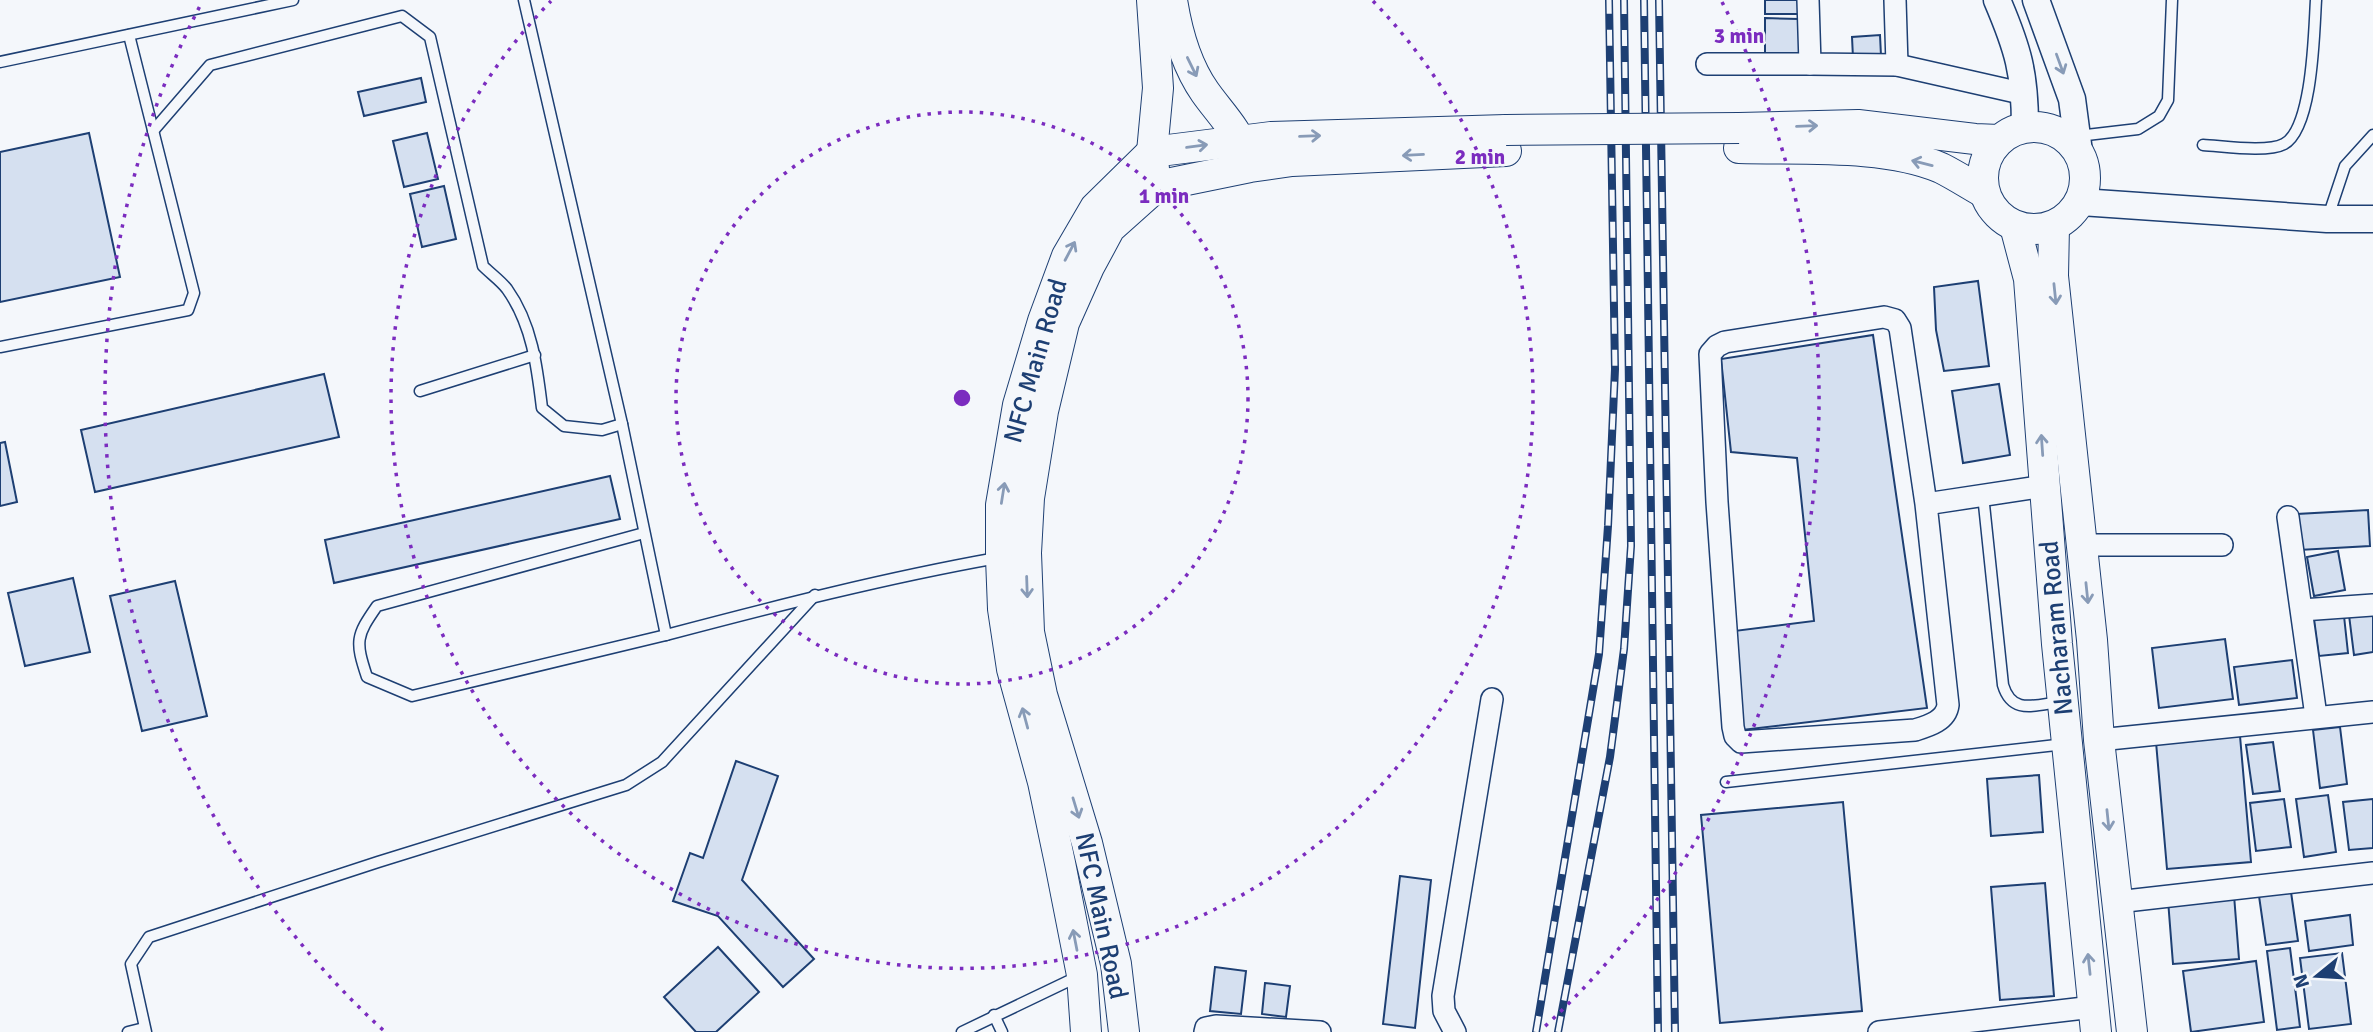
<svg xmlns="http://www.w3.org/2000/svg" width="2373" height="1032" font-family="Signika,sans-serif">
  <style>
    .building { fill: #d5e0f0; stroke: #1d3f73; stroke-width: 2 }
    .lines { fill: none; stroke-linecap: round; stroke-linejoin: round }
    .service-casing { stroke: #1d3f73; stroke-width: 13 }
    .minor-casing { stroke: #1d3f73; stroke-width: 24 }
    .tertiary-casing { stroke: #1d3f73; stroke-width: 29 }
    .secondary-casing { stroke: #1d3f73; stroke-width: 32 }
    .service { stroke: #f4f7fb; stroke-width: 10 }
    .minor { stroke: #f4f7fb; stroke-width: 21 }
    .tertiary { stroke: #f4f7fb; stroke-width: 26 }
    .secondary { stroke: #f4f7fb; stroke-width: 30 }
    .rail-casing { stroke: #1d3f73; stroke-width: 8 }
    .rail { stroke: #f4f7fb; stroke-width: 5; stroke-dasharray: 16; stroke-linecap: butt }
    .secondary-bridge-casing { stroke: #1d3f73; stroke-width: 32; stroke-linecap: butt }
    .secondary-bridge { stroke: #f4f7fb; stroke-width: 30 }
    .oneway { stroke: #889bb7 }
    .ring { fill: none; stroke: #7b2cbf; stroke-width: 3.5; stroke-dasharray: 3.5 7 }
    .labels { text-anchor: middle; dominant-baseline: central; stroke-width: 5; stroke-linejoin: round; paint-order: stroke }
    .street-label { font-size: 26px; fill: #1d3f73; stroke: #f4f7fb }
    .centre { fill: #7b2cbf; stroke: #f4f7fb; stroke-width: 3.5 }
    .ring-label { font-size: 21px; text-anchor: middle; font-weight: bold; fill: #7b2cbf; stroke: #f4f7fb; stroke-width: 5; stroke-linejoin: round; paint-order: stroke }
  </style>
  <rect width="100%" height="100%" fill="#f4f7fb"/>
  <g class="building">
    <rect x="1765" y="0" width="33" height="14"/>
    <polygon points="1765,18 1799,19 1799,54 1765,54"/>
    <polygon points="1880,35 1881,56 1853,58 1852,37"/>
    <polygon points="421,78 426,102 364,116 358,92"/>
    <polygon points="89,133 120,277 0,302 0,152"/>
    <polygon points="427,133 438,179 404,187 393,141"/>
    <polygon points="444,186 456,239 422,247 410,194"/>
    <polygon points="1978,281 1989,366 1944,371 1936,330 1934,287"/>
    <polygon points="1873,335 1927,708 1742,730 1734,631 1814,621 1797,458 1731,452 1721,359"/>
    <polygon points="324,374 339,437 95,492 81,430"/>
    <polygon points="1999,384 2010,455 1963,463 1952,391"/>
    <polygon points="5,442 17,502 0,506 0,443"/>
    <polygon points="610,476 620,519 334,583 325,540"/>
    <polygon points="2368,510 2370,546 2299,550 2297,514"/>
    <polygon points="2338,551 2345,590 2314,596 2307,557"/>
    <polygon points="73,578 90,652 25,666 8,593"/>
    <polygon points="175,581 207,716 142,731 110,596"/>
    <polygon points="2373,612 2373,652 2354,655 2349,615"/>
    <polygon points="2344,616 2348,653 2319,656 2314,619"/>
    <polygon points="2225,639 2233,699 2159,708 2152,648"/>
    <polygon points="2292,660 2297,698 2239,705 2234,667"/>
    <polygon points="2340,727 2347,784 2320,788 2313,730"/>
    <polygon points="2240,736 2251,862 2167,869 2156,742"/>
    <polygon points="2273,742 2280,791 2253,794 2246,745"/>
    <polygon points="736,761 778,776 742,880 814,959 783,987 718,916 673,901 690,853 703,858"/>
    <polygon points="2039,775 2043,832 1991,836 1987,779"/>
    <polygon points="2328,795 2336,852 2304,857 2296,799"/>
    <polygon points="2284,799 2291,847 2256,851 2250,803"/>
    <polygon points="2373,799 2373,848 2349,850 2343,802"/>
    <polygon points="1843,802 1862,1011 1720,1023 1701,815"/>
    <polygon points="1400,876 1431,880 1415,1028 1383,1024"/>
    <polygon points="2045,883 2054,996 2000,1000 1991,887"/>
    <polygon points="2291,892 2298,941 2266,945 2259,896"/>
    <polygon points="2234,895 2239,959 2173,964 2168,900"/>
    <polygon points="2350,915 2353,945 2309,951 2305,921"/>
    <polygon points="718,947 759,992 716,1032 696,1032 664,997"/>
    <polygon points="2290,948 2300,1027 2277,1030 2267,951"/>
    <polygon points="2342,953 2351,1024 2309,1029 2300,958"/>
    <polygon points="2256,961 2264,1022 2191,1032 2183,971"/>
    <polygon points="1215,967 1246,971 1241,1014 1210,1011"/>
    <polygon points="1265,983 1290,986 1286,1017 1262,1014"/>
  </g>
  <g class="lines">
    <g class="service-casing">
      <g id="service">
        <path d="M524 0 622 424 666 635C776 606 885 578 997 558"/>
        <polyline points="0,62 293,0"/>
        <path d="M153 131 210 65 402 16 430 37 483 266C491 274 501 281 507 289 532 324 537 366 542 408L564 426 602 430 622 424"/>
        <polyline points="2078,136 2138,129 2159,116 2168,100 2172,0"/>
        <path d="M2203 145C2223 146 2267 153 2284 144 2313 128 2314 31 2316 0"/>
        <polyline points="2328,217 2345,166 2373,135"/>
        <polyline points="0,347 188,310 194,293 129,35"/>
        <polyline points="420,391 535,355"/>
        <path d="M1983 495 2003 685C2012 715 2034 705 2060 702"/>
        <path d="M644 533 377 606C356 636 355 641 367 677L412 696 666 635"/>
        <polyline points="1726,782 2065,744"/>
        <polyline points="994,1015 1002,1032"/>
        <polyline points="128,1032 144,1028"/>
        <polyline points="146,1032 131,964 149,937 378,862 626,785 662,762 815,595"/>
        <polyline points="962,1032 1079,976"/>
      </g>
    </g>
    <g class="minor-casing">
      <g id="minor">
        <polyline points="1808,0 1810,64 1897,65 2025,94"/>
        <polyline points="1895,0 1897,65"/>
        <polyline points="1707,64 1810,64"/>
        <path d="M1926 504 1900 328 1895 320 1884 317 1725 342 1717 346 1710 354 1717 502 1733 727 1735 736 1741 742 1915 730C1928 726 1946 721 1948 705L1926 504 2045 486"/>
        <polyline points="2288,517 2316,716"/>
        <polyline points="2081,545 2222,545"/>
        <polyline points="2302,610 2373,605"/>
        <polyline points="2099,740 2373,712"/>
        <polyline points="2117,902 2373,873"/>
        <polyline points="1205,1032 1206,1028 1216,1026 1320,1032"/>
        <polyline points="1455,1032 1444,1011 1443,996 1492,699"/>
        <polyline points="1879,1032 2093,1007"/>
      </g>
    </g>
    <g class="tertiary-casing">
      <g id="tertiary">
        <path d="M1997 0C2018 49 2025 73 2025 127"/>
        <polyline points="2036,0 2072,99 2079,152"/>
        <polyline points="2081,202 2327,219 2373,219"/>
      </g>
    </g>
    <g class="secondary-casing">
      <g id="secondary">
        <polyline points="1152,0 1158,88 1152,152 1154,169"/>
        <path d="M1172 0C1177 32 1186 65 1205 92 1219 112 1238 130 1246 155"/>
        <circle cx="2034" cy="178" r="51"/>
        <polyline points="1739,128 1858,125 1975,139 1999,140"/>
        <path d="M1739 148C1800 150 1885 144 1941 168 1955 175 1969 184 1983 192"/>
        <polyline points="2015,226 2029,279 2057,644 2096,1032"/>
        <polyline points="2054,226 2053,276 2092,640 2099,740 2132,1032"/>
        <polyline points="1086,1032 1082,975 1060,863 1043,782 1012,669 1003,609 1001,558 1001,505 1018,405 1043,321 1067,256 1095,208 1152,152 1271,137 1506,130"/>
        <polyline points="1124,1032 1116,964 1087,843 1042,695 1029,632 1026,553 1029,498 1043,411 1064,323 1089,267 1110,228 1157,186 1250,167 1292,161 1506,151"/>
      </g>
    </g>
    <use href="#service" class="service"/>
    <use href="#minor" class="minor"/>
    <use href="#tertiary" class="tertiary"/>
    <use href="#secondary" class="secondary"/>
    <g class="rail-casing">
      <g id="rail">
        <polyline points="1644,0 1658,1032"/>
        <polyline points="1659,0 1675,1032"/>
        <polyline points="1536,1032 1599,654 1608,526 1615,369 1609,0"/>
        <polyline points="1558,1032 1610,757 1624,649 1631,546 1624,0"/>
      </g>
    </g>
    <use href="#rail" class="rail"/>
    <g class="secondary-bridge-casing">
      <polyline id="secondary-bridge" points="1506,130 1739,128"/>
    </g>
    <use href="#secondary-bridge" class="secondary-bridge"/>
  </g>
  <defs><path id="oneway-shaft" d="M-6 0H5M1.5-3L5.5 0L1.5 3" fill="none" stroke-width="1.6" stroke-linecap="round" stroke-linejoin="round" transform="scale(1.75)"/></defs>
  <g class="oneway">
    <use href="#oneway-shaft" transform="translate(2060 64) rotate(70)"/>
    <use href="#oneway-shaft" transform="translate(1192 67) rotate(64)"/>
    <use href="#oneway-shaft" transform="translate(1807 126) rotate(-2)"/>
    <use href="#oneway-shaft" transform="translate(1310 136) rotate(-2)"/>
    <use href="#oneway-shaft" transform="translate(1197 146) rotate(-8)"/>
    <use href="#oneway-shaft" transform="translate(1413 155) rotate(177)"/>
    <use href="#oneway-shaft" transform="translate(1922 163) rotate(-166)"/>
    <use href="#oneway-shaft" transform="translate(1070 251) rotate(-62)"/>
    <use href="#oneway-shaft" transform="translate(2055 294) rotate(84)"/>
    <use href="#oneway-shaft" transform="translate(2042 445) rotate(-94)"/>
    <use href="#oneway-shaft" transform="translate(1003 493) rotate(-81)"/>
    <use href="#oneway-shaft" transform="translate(1027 587) rotate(88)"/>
    <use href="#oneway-shaft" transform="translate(2087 593) rotate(84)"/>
    <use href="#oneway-shaft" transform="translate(1025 718) rotate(-105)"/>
    <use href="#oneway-shaft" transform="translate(1076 808) rotate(73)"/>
    <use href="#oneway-shaft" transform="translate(2108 820) rotate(84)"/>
    <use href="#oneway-shaft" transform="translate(1075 940) rotate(-101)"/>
    <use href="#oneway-shaft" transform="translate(2089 964) rotate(-96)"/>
  </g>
  <g class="ring">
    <circle cx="962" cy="398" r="286"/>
    <path d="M1373 1A571 571 0 1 1 551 1"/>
    <path d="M383 1030A857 857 0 0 1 202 2M1722 2A857 857 0 0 1 1541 1030"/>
  </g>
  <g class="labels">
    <g class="street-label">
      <text transform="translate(1036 361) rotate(-74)">NFC Main Road</text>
      <text transform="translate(2057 628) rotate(-95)">Nacharam Road</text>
      <text transform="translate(1101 916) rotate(78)">NFC Main Road</text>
    </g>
  </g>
  <circle cx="962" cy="398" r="10" class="centre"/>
  <g class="ring-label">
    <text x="1739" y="43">3 min</text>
    <text x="1480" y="164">2 min</text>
    <text x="1164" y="203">1 min</text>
  </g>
  <g transform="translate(2317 976) rotate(252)" stroke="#f4f7fb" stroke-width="5" paint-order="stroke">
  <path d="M0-5L12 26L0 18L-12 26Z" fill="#1d3f73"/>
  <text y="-10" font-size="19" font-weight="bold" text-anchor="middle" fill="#1d3f73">N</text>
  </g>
</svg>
